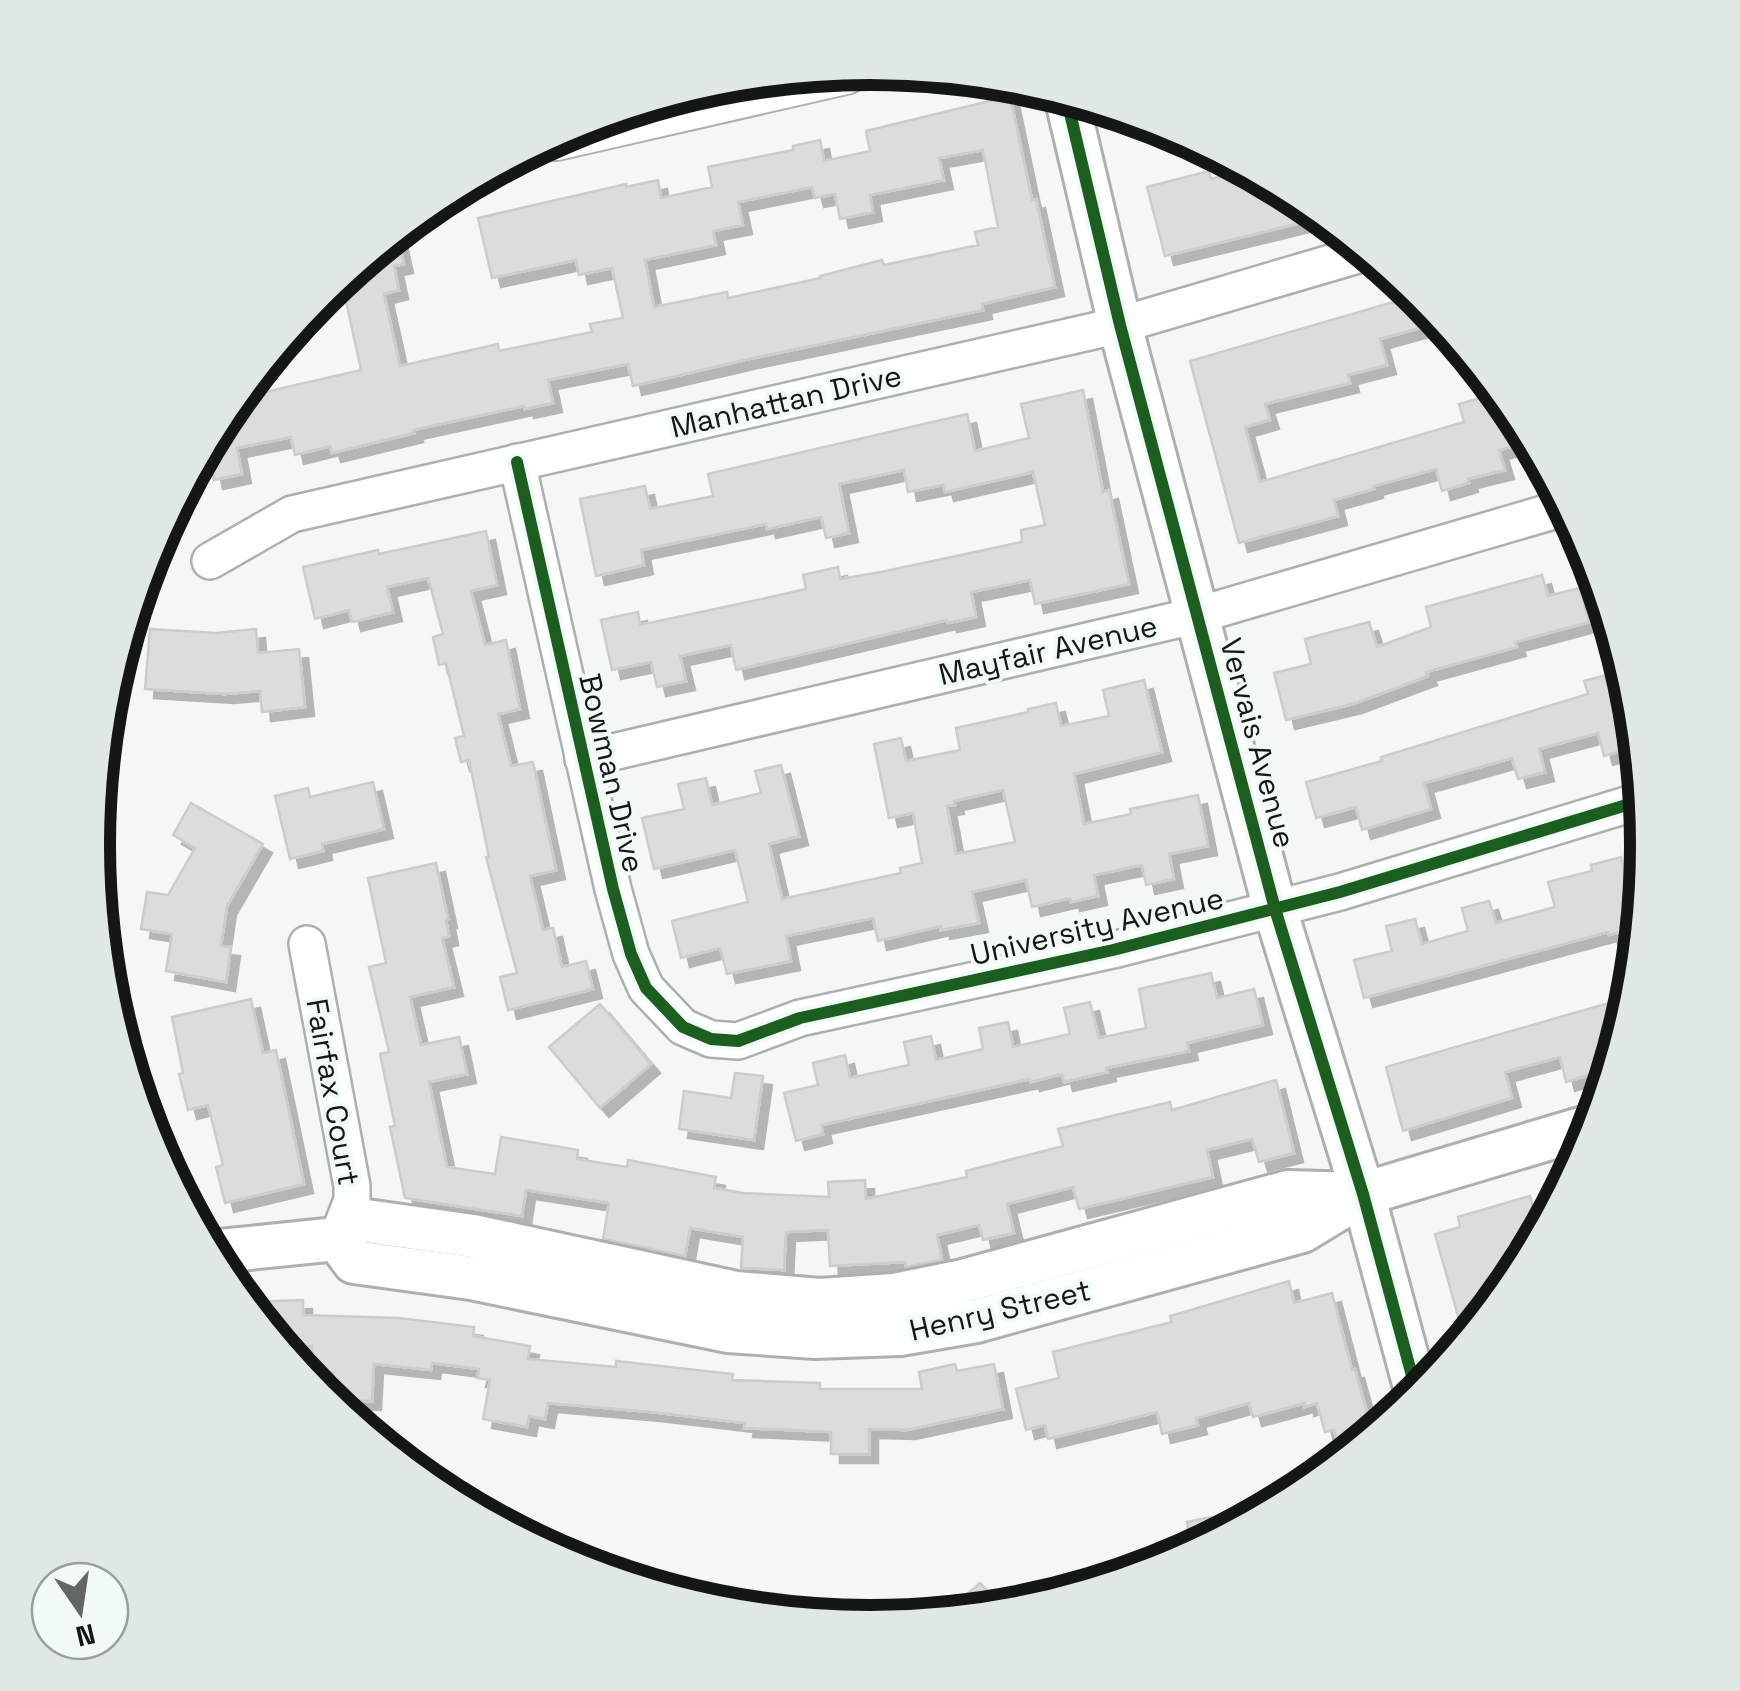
<svg xmlns="http://www.w3.org/2000/svg" width="1740" height="1691" font-family="'Space Grotesk',sans-serif">
  <style>
    .building { fill: #d9dddc; stroke: #c9cdcc; stroke-width: 2.5; fill-rule: evenodd; filter: url(#shadow) }
    .lines { fill: none; stroke-linecap: round; stroke-linejoin: round }
    .minor-casing { stroke: #adb0af; stroke-width: 40 }
    .tertiary-casing { stroke: #adb0af; stroke-width: 48 }
    .secondary-casing { stroke: #adb0af; stroke-width: 52 }
    .minor { stroke: #fdfefe; stroke-width: 35 }
    .tertiary { stroke: #fdfefe; stroke-width: 42 }
    .secondary { stroke: #fdfefe; stroke-width: 48 }
    .cycleway-casing { stroke: #f1faf7; stroke-width: 19 }
    .cycleway { stroke: #1b5e20; stroke-width: 12 }
    .labels { text-anchor: middle; dominant-baseline: central; stroke-width: 8; stroke-linejoin: round; paint-order: stroke }
    .street-label { font-size: 30px; fill: #141716; stroke: #f1faf7 }
    .rim { fill: none; stroke: #141716; stroke-width: 12 }
  </style>
  <defs>
    <filter id="shadow"><feDropShadow dx="9" dy="9" stdDeviation="0" flood-color="#0004"/></filter>
  </defs>
  <rect width="100%" height="100%" fill="#f3f8f6"/>
  <g class="building">
    <path d="M1010 96 1032 200 1036 199 1055 287 982 304 983 310 749 359 633 386 628 364 548 380 553 403 525 409 524 406 413 430 414 433 332 453 330 446 295 455 291 437 237 448 242 474 214 480 207 444 235 399 361 370 341 278 356 265 375 261 373 252 397 232 404 264 394 266 399 290 384 294 400 366 498 344 499 351 592 332 590 324 623 318 612 268 579 275 576 260 492 278 478 218 626 184V187L658 180 661 198 712 187 708 167 793 150V146L820 140 824 161 870 151 866 131ZM983 150 998 227 975 232 978 245 884 265 882 260 820 276 821 278 728 298 727 292 654 307 645 260 716 245 713 231 743 225 738 202 812 187 815 198 835 194 840 219 873 212 870 195 944 180 939 158Z"/>
    <polygon points="1247,169 1303,199 1325,217 1165,256 1147,187 1209,171 1211,179"/>
    <polygon points="1414,296 1421,296 1442,322 1380,339 1387,365 1348,375 1350,383 1265,404 1270,420 1245,427 1260,482 1464,422 1459,404 1487,396 1491,412 1511,407 1532,441 1499,450 1505,470 1468,479 1469,483 1442,491 1436,469 1373,486 1374,489 1334,500 1338,516 1239,543 1190,361"/>
    <polygon points="1083,390 1103,492 1109,490 1129,584 1035,604 1030,580 971,592 976,617 948,623 947,620 736,670 731,645 680,656 686,681 657,687 651,662 612,670 601,620 638,612 640,625 766,598 806,589 803,575 838,567 840,579 881,572 1022,542 1021,530 1045,525 1033,472 945,492 943,485 908,492 904,470 839,484 849,533 826,538 821,517 767,529 766,524 641,550 644,565 596,576 580,499 645,486 650,509 713,496 708,474 967,414 975,451 1029,438 1021,404"/>
    <polygon points="486,531 497,585 471,591 485,645 506,640 520,709 498,714 511,766 533,762 556,870 530,876 543,930 553,928 562,967 586,961 593,989 508,1010 500,977 517,973 486,857 489,857 469,760 461,762 455,738 464,736 446,663 439,665 433,637 443,634 428,578 387,587 393,612 352,622 349,610 315,619 303,567 378,550 379,554"/>
    <polygon points="1542,575 1548,596 1580,588 1589,622 1515,642 1517,647 1426,672 1428,676 1353,704 1286,720 1274,673 1311,664 1305,639 1369,622 1377,647 1431,627 1426,607"/>
    <polygon points="150,629 216,633 256,629 258,653 299,649 305,707 262,712 260,691 225,694 145,689"/>
    <polygon points="1626,670 1633,694 1638,746 1604,756 1598,733 1539,749 1545,772 1518,779 1512,758 1424,783 1431,809 1362,830 1356,807 1316,818 1306,782 1382,761 1381,757 1588,694 1584,681"/>
    <path d="M1144 680 1162 752 1074 774 1084 824 1131 814 1130 809 1198 795 1208 846 1169 854 1174 879 1146 885 1142 865 1094 875 1098 896 1071 902 1070 898 1032 907 1026 880 972 892 979 923 941 930V926L878 941 873 918 786 936 791 961 727 974 720 948 681 958 672 921 748 902 735 850 654 869 642 818 684 809 678 784 706 778 712 805 761 793 755 771 781 765 799 836 769 844 782 899 901 873 900 868 922 863 913 813 889 818 874 744 901 738 906 761 960 750 956 728 1028 712V709L1056 703 1061 726 1109 716 1103 690ZM1003 790 1015 842 956 854 947 806 955 805 954 801Z"/>
    <polygon points="373,782 384,829 322,844 323,851 290,859 275,796 308,788 310,797"/>
    <polygon points="191,803 263,844 227,906 221,946 231,947 226,982 166,971 172,934 141,929 147,892 168,895 195,848 173,835"/>
    <polygon points="1621,857 1628,886 1644,882 1640,927 1609,935 1608,932 1364,998 1354,960 1392,951 1386,926 1415,919 1422,944 1468,931 1462,908 1489,901 1496,923 1555,907 1548,882 1592,871 1591,865"/>
    <polygon points="436,863 448,919 446,920 449,936 442,938 454,987 410,997 421,1045 459,1037 467,1074 429,1082 447,1167 495,1174 501,1137 578,1150 577,1159 627,1167 628,1160 716,1177 714,1188 743,1193 829,1197 828,1182 865,1180 866,1199 967,1177 966,1171 1063,1146 1058,1129 1170,1102 1172,1110 1276,1080 1294,1153 1259,1162 1252,1139 1207,1150 1213,1177 1079,1209 1073,1187 1007,1204 1014,1233 983,1240 979,1225 937,1235 942,1260 906,1267 905,1262 830,1266 828,1230 786,1232 784,1270 741,1268 743,1237 690,1228 685,1256 603,1239 609,1203 526,1190 522,1216 405,1198 390,1127 395,1126 380,1054 389,1052 369,967 386,963 368,878"/>
    <polygon points="1211,973 1217,998 1254,989 1263,1025 1187,1043 1189,1051 1106,1068 1107,1072 1064,1082 1062,1074 1031,1082 1030,1079 821,1125 823,1134 796,1141 784,1093 818,1085 813,1063 845,1055 850,1078 909,1065 904,1042 931,1036 936,1060 983,1049 979,1028 1008,1022 1013,1047 1070,1034 1064,1008 1090,1002 1099,1038 1146,1028 1139,989"/>
    <polygon points="1633,996 1612,1068 1566,1082 1560,1057 1505,1072 1512,1098 1403,1131 1386,1067"/>
    <polygon points="251,999 263,1053 276,1050 304,1184 225,1203 216,1167 223,1165 208,1105 188,1110 179,1074 183,1073 172,1017"/>
    <polygon points="600,1004 651,1064 600,1108 549,1047"/>
    <polygon points="735,1073 763,1076 754,1140 679,1129 684,1091 731,1098"/>
    <polygon points="1530,1196 1540,1234 1517,1278 1465,1341 1435,1234 1460,1227 1458,1217"/>
    <polygon points="1289,1281 1294,1303 1332,1293 1352,1370 1355,1369 1373,1434 1342,1460 1334,1430 1325,1432 1317,1403 1305,1407 1305,1403 1253,1417 1249,1403 1196,1418 1198,1425 1162,1434 1157,1412 1048,1439 1045,1425 1026,1430 1016,1389 1059,1378 1053,1352 1172,1322 1170,1316"/>
    <polygon points="303,1300 303,1315 399,1318 474,1327 473,1336 530,1346 528,1359 616,1367 616,1361 733,1374 732,1380 820,1383 820,1389 922,1389 919,1372 955,1364 957,1371 994,1364 1003,1409 907,1430 869,1429 869,1454 831,1454 831,1432 744,1428 745,1423 651,1412 548,1403 545,1419 529,1416 527,1427 483,1419 490,1380 477,1378 479,1369 432,1363 431,1370 374,1364 372,1401 333,1400 334,1373 310,1372 312,1346 280,1347 243,1302"/>
    <polygon points="1211,1517 1213,1531 1219,1529 1221,1536 1162,1566 1157,1543 1189,1536 1187,1522"/>
    <polygon points="980,1583 1006,1610 942,1616"/>
  </g>
  <g class="lines">
    <g class="minor-casing">
      <g id="minor">
        <polyline points="517,462 613,889 631,954 646,988 683,1027 711,1039 738,1041 800,1018 1113,950 1340,892 1643,800"/>
        <polyline points="210,561 292,514 1120,325 1368,252"/>
        <polyline points="583,759 1198,615 1567,507"/>
        <polyline points="307,944 352,1186 352,1200 337,1239"/>
      </g>
    </g>
    <g class="tertiary-casing">
      <g id="tertiary">
        <polyline points="1066,96 1120,325 1275,909 1363,1194 1418,1398"/>
        <polyline points="337,1239 354,1262 471,1278 728,1331 815,1337 900,1334 976,1321 1302,1231 1363,1194 1594,1125"/>
        <polyline points="210,1252 337,1239 359,1220 473,1236 736,1293 820,1300 894,1295 963,1281 1288,1192 1362,1194"/>
      </g>
    </g>
    <g class="secondary-casing">
      <polyline id="secondary" points="556,136 845,70"/>
    </g>
    <use href="#minor" class="minor"/>
    <use href="#tertiary" class="tertiary"/>
    <use href="#secondary" class="secondary"/>
    <g class="cycleway-casing">
      <g id="cycleway">
        <polyline points="1066,96 1120,325 1275,909 1363,1194 1418,1398"/>
        <polyline points="517,462 613,889 631,954 646,988 683,1027 711,1039 738,1041 800,1018 1113,950 1340,892 1643,800"/>
      </g>
    </g>
    <use href="#cycleway" class="cycleway"/>
  </g>
  <g class="labels">
    <g class="street-label">
      <text transform="translate(786 401) rotate(-13)">Manhattan Drive</text>
      <text transform="translate(1048 650) rotate(-13)">Mayfair Avenue</text>
      <text transform="translate(1258 743) rotate(75)">Vervais Avenue</text>
      <text transform="translate(612 773) rotate(77)">Bowman Drive</text>
      <text transform="translate(1097 926) rotate(-13)">University Avenue</text>
      <text transform="translate(333 1092) rotate(80)">Fairfax Court</text>
      <text transform="translate(1000 1310) rotate(-13)">Henry Street</text>
    </g>
  </g>
  <path d="M0 0H1740V1691H0ZM110 845a760 760 0 1 1 1520 0a760 760 0 1 1-1520 0Z" fill="#dfe8e5" fill-rule="evenodd"/>
  <path class="rim" d="M110 845a760 760 0 1 1 1520 0a760 760 0 1 1-1520 0Z"/>
  <g transform="translate(80 1611) rotate(167)"><circle r="48" fill="#f1faf7" stroke="#999f9d" stroke-width="2.5"/>
  <path d="M0-8L18 38L0 25L-18 38Z" fill="#626664"/>
  <text y="-15" font-size="28" font-weight="bold" text-anchor="middle" fill="#141716">N</text>
  </g>
</svg>
